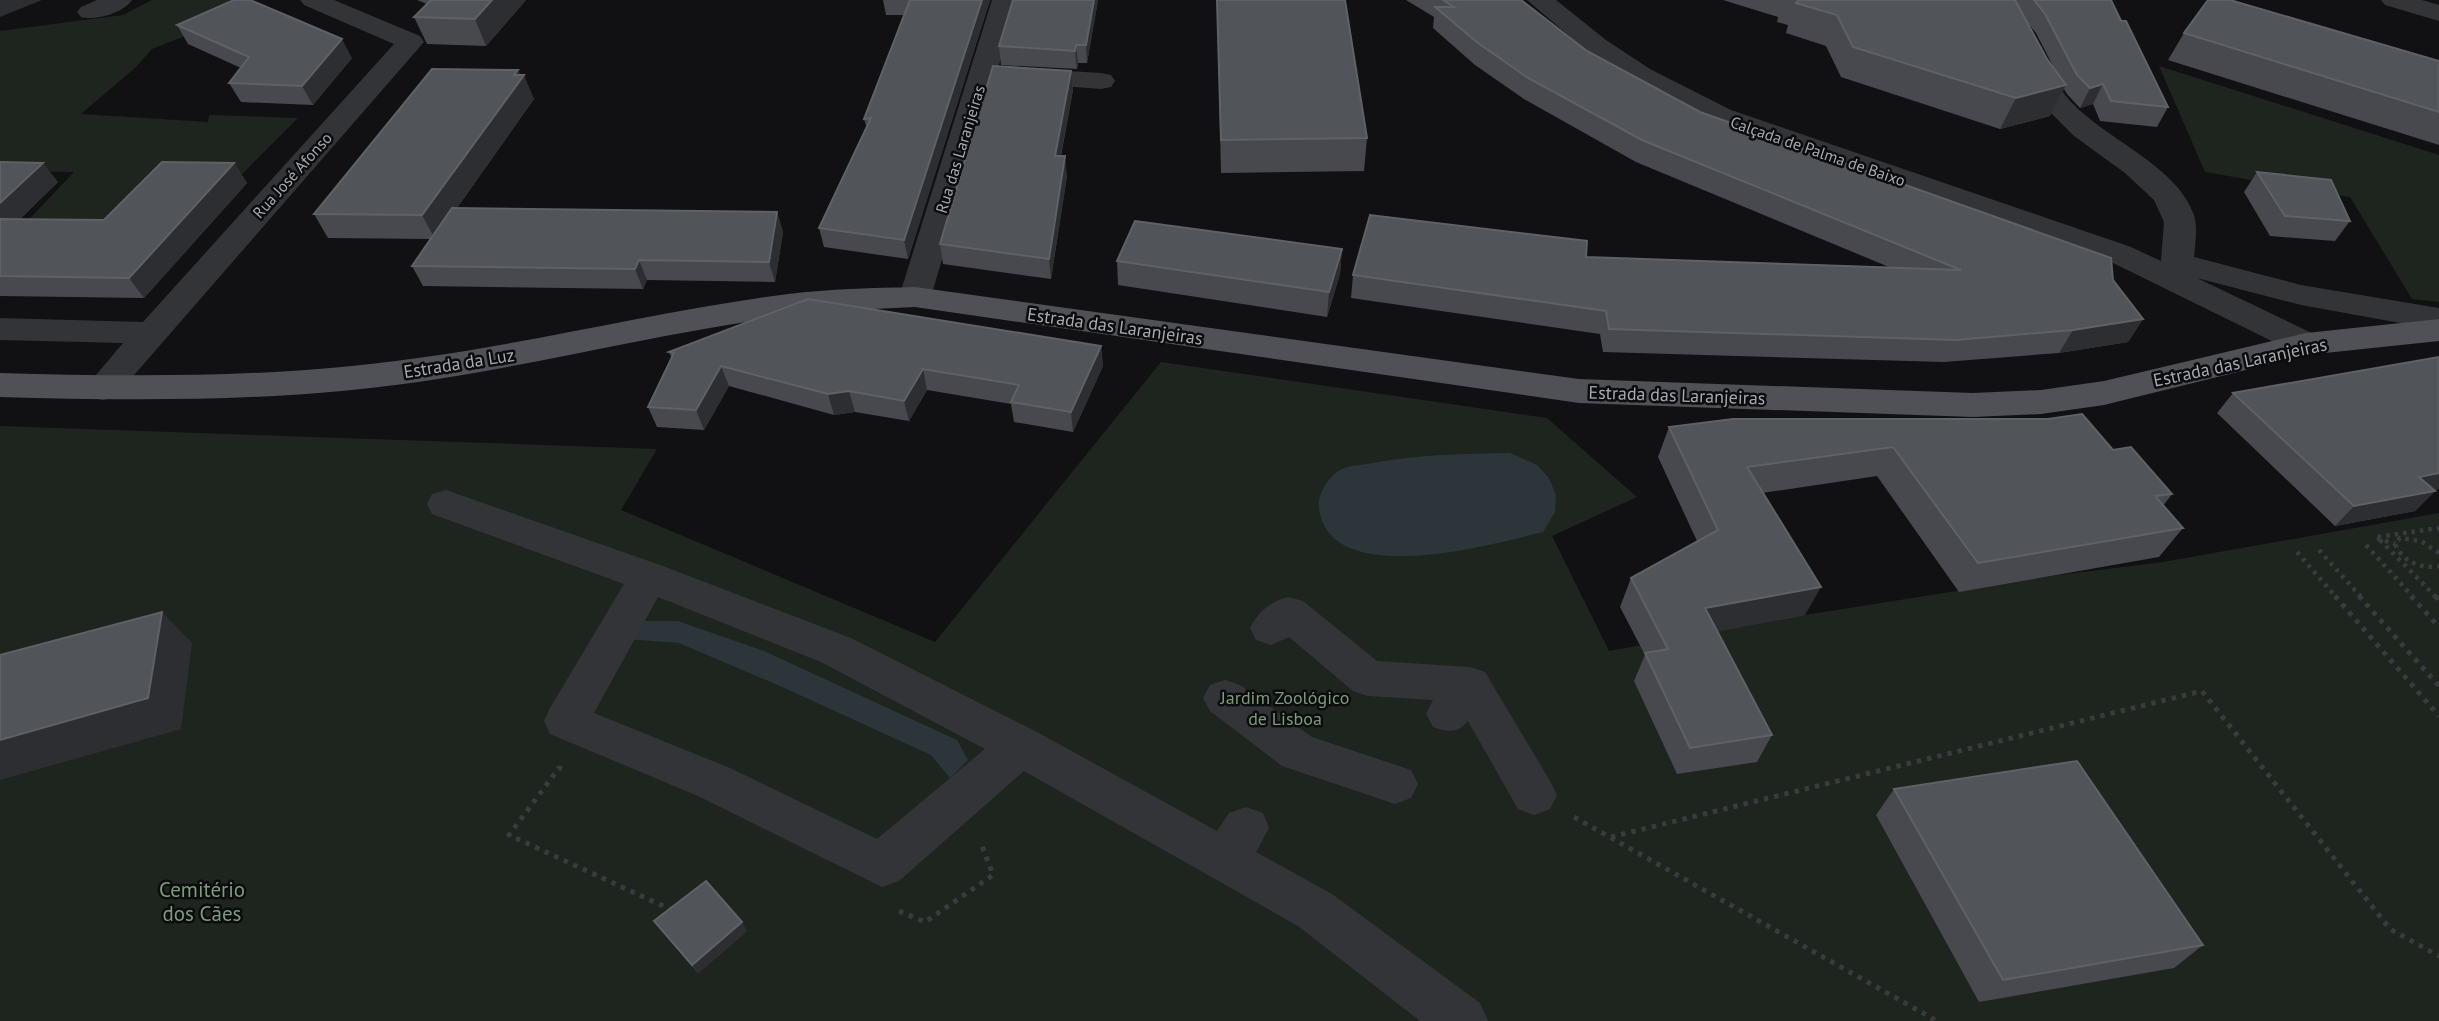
<svg xmlns="http://www.w3.org/2000/svg" width="2439" height="1021" font-family="'PT Sans',sans-serif">
  <style>
    .green { fill: #1e251e }
    .water { fill: #2c353a }
    .lines { fill: none; stroke-linecap: round; stroke-linejoin: round }
    .path-far1 { stroke: #393b3e; stroke-width: 4.5; stroke-dasharray: 3.5 5; stroke-linecap: butt }
    .path { stroke: #393b3e; stroke-width: 5; stroke-dasharray: 4.5 6; stroke-linecap: butt }
    .minor { fill: #333437; fill-rule: evenodd }
    .major { fill: #4f5156; fill-rule: evenodd }
    .wall { fill: #47494e; fill-rule: evenodd }
    .shaded-wall { fill: #2d2e32 }
    .building { fill: #515458; stroke: #5e6166; stroke-width: 2 }
    .labels { text-anchor: middle; dominant-baseline: central; stroke-width: 5; stroke-linejoin: round; paint-order: stroke }
    .far-street-label { font-size: 16px; fill: #a4a9b2; stroke: #0c0c0e }
    .street-label { font-size: 18px; fill: #a4a9b2; stroke: #0c0c0e }
    .park-label { font-size: 18px; fill: #7c9d7b; stroke: #0c0c0e }
    .near-park-label { font-size: 21px; fill: #7c9d7b; stroke: #0c0c0e }
  </style>
  <rect width="100%" height="100%" fill="#111113"/>
  <g class="green">
    <polygon points="152,0 235,0 254,9 152,49 136,67 81,114 208,122 209,115 298,118 239,177 95,230 17,232 74,172 0,171 0,31 123,15"/>
    <polygon points="2159,66 2439,155 2439,302 2412,299 2350,197 2205,172"/>
    <polygon points="1161,362 1547,418 1637,497 1552,536 1609,651 1805,615 2051,576 2163,562 2439,513 2439,1021 0,1021 0,426 657,449 621,510 935,642"/>
  </g>
  <g class="water">
    <path d="M1510 453 1537 465 1549 478 1556 495 1555 512 1543 532C1492 544 1329 591 1319 508 1317 494 1329 475 1342 469 1350 465 1364 465 1373 463 1422 454 1461 454 1510 453Z"/>
    <polygon points="639,621 678,621 764,651 957,740 968,760 950,778 931,755 780,686 679,643 626,639"/>
  </g>
  <g class="lines">
    <g class="path-far1">
      <polyline points="2377,538 2395,544"/>
      <polyline points="2366,545 2413,597"/>
      <polyline points="2319,550 2361,597"/>
      <polyline points="2297,552 2336,597"/>
      <path d="M2439 553 2421 541 2400 538 2395 544C2403 562 2420 569 2439 566"/>
      <polyline points="2436,597 2377,537 2439,528"/>
    </g>
    <g class="path">
      <polyline points="2335,596 2439,716"/>
      <polyline points="2359,596 2439,686"/>
      <polyline points="2411,596 2439,627"/>
      <polyline points="2435,596 2439,600"/>
      <polyline points="562,769 559,768 509,835 674,911"/>
      <polyline points="1574,817 1937,1021"/>
      <polyline points="1611,837 2202,691 2390,929 2439,956"/>
      <polyline points="899,911 925,922 993,875 982,846"/>
    </g>
    <g class="minor">
      <path d="M97 0H132C123 13 95 21 81 17L77 12 81 7Z"/>
      <polygon points="300,0 334,0 420,36 424,42 115,397 103,400 91,397 85,388 123,343 0,340 0,318 143,322 394,44 304,5"/>
      <polygon points="992,0 1018,0 931,297 927,304 915,307 903,304 899,297"/>
      <path d="M1527 0H1556L1606 40 1650 69 1731 110 2131 247 2161 261 2164 222 2154 200 2125 173 2074 136 2046 108 2005 31 1983 0H2009C2024 18 2036 38 2047 58 2053 71 2057 86 2066 96 2100 138 2176 163 2194 215 2198 229 2195 244 2194 257L2301 285 2439 308V330L2301 305 2197 278 2318 336 2323 344 2318 352 2306 355 2294 352 2109 261 1711 122 1630 81 1588 52Z"/>
      <polygon points="2381,0 2422,0 2439,5 2439,21 2385,5"/>
      <polygon points="1020,68 1101,73 1111,75 1115,81 1111,87 1101,89 1010,82 1006,76 1010,70"/>
      <path d="M446 490 663 566 851 638 1037 732 1217 831 1229 813 1246 807 1263 813 1269 828 1256 852 1332 894 1480 1003 1488 1021H1420L1298 926 1024 771 899 881 882 887 698 796 550 734 544 721 550 708 624 584 432 514 427 504 432 494ZM658 597 821 662 985 749 877 839 730 768 594 713Z"/>
      <path d="M1288 597 1303 601 1377 661 1470 667 1485 672 1550 781 1557 795 1550 809 1534 815 1518 809 1468 721C1458 734 1446 732 1433 727L1426 714 1433 700 1368 696 1353 691 1289 637 1271 645 1256 640 1250 628C1259 611 1270 602 1288 597Z"/>
      <polygon points="1225,680 1240,685 1312,737 1411,770 1418,784 1411,798 1395,804 1282,766 1210,711 1203,698 1210,685"/>
    </g>
    <path class="major" d="M915 287 1579 379 1973 393 2041 390 2104 381 2306 333 2439 319V341L2306 355 2104 405 2041 414 1973 417 1579 403 915 307C873 309 830 310 788 316 664 332 542 364 418 382 279 402 139 401 0 397V373C139 377 279 378 418 358 542 341 664 310 788 294 830 289 873 288 915 287Z"/>
  </g>
  <g class="wall">
    <polygon points="417,0 431,0 427,4"/>
    <polygon points="431,0 526,0 486,46 427,44 414,17"/>
    <polygon points="883,0 990,0 908,259 824,247 819,228 867,128 864,119 904,15 886,15"/>
    <polygon points="1013,0 1098,0 1087,63 1078,63 1077,69 1001,65 999,46"/>
    <polygon points="1217,0 1367,138 1364,171 1221,173"/>
    <polygon points="1406,0 1521,0 1587,51 1700,112 2113,280 2143,319 2128,342 2059,353 1944,362 1603,352 1600,334 1351,298 1353,275 1586,257 1889,267 1636,162 1524,99 1475,65 1433,28 1434,17"/>
    <path d="M1723 0H2111L2168 107 2157 127 2100 121 2093 104 2080 108 2067 94 2064 89 2050 116 2000 129 1841 77 1826 46 1786 33 1788 25 1777 22 1778 17ZM2026 21 2036 33 2054 68 2047 59Z"/>
    <polygon points="177,25 352,58 313,105 241,102 229,83 241,68 188,44"/>
    <polygon points="2184,33 2439,61 2439,145 2168,60"/>
    <polygon points="1071,71 1073,90 1061,156 1067,176 1051,279 943,264 940,244"/>
    <polygon points="520,75 534,99 457,208 777,212 783,232 775,282 647,280 643,289 423,286 412,266 430,239 328,238 314,214"/>
    <polygon points="0,162 58,182 20,219 104,220 234,163 247,183 144,298 0,296"/>
    <polygon points="2257,172 2350,221 2335,241 2270,236 2244,192"/>
    <polygon points="1342,249 1340,274 1327,317 1118,285 1117,261"/>
    <polygon points="1101,346 1103,366 1073,432 1014,422 1011,404 927,390 909,421 855,412 834,415 729,386 704,430 657,427 648,407 672,359 669,352"/>
    <polygon points="2233,393 2439,489 2434,490 2435,491 2415,511 2335,526 2217,413"/>
    <polygon points="1669,427 2113,450 2172,494 2163,506 2183,528 2159,557 1959,592 1877,476 1762,493 1805,615 1718,631 1772,735 1757,762 1677,774 1634,681 1645,655 1620,607 1631,578 1697,541 1658,457"/>
    <polygon points="1894,789 2203,945 2174,968 1979,1002 1876,815"/>
    <polygon points="654,921 747,931 698,973"/>
  </g>
  <g class="shaded-wall">
    <polygon points="0,0 42,0 0,17"/>
    <polygon points="492,0 526,0 486,46 475,19"/>
    <polygon points="982,0 990,0 908,259 904,240"/>
    <polygon points="1094,0 1098,0 1087,63 1086,45"/>
    <polygon points="342,39 352,58 313,105 302,86"/>
    <polygon points="1076,45 1078,63 1077,69 1075,51"/>
    <polygon points="518,70 522,78 524,75 534,99 435,239 422,215"/>
    <polygon points="1071,71 1073,90 1057,176 1055,156"/>
    <polygon points="2103,84 2093,104 2080,108 2090,88"/>
    <polygon points="2066,85 2050,116 2000,129 2016,98"/>
    <polygon points="1065,156 1067,176 1051,279 1049,259"/>
    <polygon points="43,163 58,182 0,238 0,203"/>
    <polygon points="234,163 247,183 144,298 129,278"/>
    <polygon points="777,212 783,232 775,282 769,262"/>
    <polygon points="1342,249 1340,274 1327,317 1329,292"/>
    <polygon points="639,260 647,280 643,289 635,269"/>
    <polygon points="2143,319 2128,342 2059,353 2073,330"/>
    <polygon points="1101,346 1103,366 1073,432 1071,412"/>
    <polygon points="721,366 729,386 704,430 696,410"/>
    <polygon points="923,369 927,390 909,421 904,401"/>
    <polygon points="849,391 855,412 834,415 828,394"/>
    <polygon points="2439,473 2439,489 2399,497 2419,477"/>
    <polygon points="2435,491 2415,511 2335,526 2354,506"/>
    <polygon points="1821,587 1805,615 1693,636 1705,608"/>
    <polygon points="162,612 192,643 181,729 0,780 0,740"/>
    <polygon points="742,922 747,931 698,973 692,965"/>
  </g>
  <g class="building">
    <polygon points="234,0 250,0 342,39 302,86 229,83 249,57 177,25"/>
    <polygon points="431,0 492,0 475,19 414,17"/>
    <polygon points="910,0 982,0 904,240 819,228 871,118 864,119"/>
    <polygon points="1013,0 1094,0 1086,45 1076,45 1075,51 999,46"/>
    <polygon points="1217,0 1345,0 1367,138 1221,140"/>
    <polygon points="1443,0 1521,0 1587,51 1700,112 2111,258 2113,280 2143,319 2073,330 1956,340 1609,329 1606,311 1353,275 1370,215 1587,241 1586,257 1961,270 1642,140 1528,78 1478,43 1435,7 1454,7"/>
    <polygon points="1799,0 2015,0 2047,59 2066,85 2016,98 1853,47 1837,15 1796,3"/>
    <polygon points="2034,0 2111,0 2121,21 2126,21 2168,107 2111,101 2103,84 2090,88 2077,75 2045,14"/>
    <polygon points="2208,0 2230,0 2439,61 2439,112 2184,33"/>
    <polygon points="993,66 1071,71 1055,156 1065,156 1049,259 940,244"/>
    <polygon points="432,69 518,70 514,75 524,75 422,215 314,214"/>
    <polygon points="0,162 43,163 0,203"/>
    <polygon points="162,162 234,163 129,278 0,276 0,219 104,220"/>
    <polygon points="2257,172 2331,180 2350,221 2285,216"/>
    <polygon points="452,208 777,212 769,262 639,260 635,269 412,266"/>
    <polygon points="1135,221 1342,249 1329,292 1117,261"/>
    <polygon points="808,299 1101,346 1071,412 1011,402 1019,385 923,369 904,401 849,391 828,394 721,366 696,410 648,407 674,353 669,352"/>
    <polygon points="2439,357 2439,473 2419,477 2435,491 2354,506 2233,393"/>
    <polygon points="2082,414 2113,450 2131,447 2172,494 2155,496 2183,528 1978,563 1893,447 1747,467 1821,587 1705,608 1772,735 1690,748 1645,653 1668,649 1631,578 1718,530 1669,427 1733,419 2048,419"/>
    <polygon points="162,612 148,698 0,740 0,655"/>
    <polygon points="2077,761 2203,945 2003,980 1894,789"/>
    <polygon points="706,881 742,922 692,965 654,921"/>
  </g>
  <g class="labels">
    <g class="far-street-label">
      <text transform="translate(960 149) rotate(-73)">Rua das Laranjeiras</text>
      <text transform="translate(1818 151) rotate(19)">Calçada de Palma de Baixo</text>
      <text transform="translate(292 175) rotate(-48)">Rua José Afonso</text>
    </g>
    <g class="street-label">
      <text transform="translate(1115 326) rotate(8)">Estrada das Laranjeiras</text>
      <text transform="translate(2240 362) rotate(-12)">Estrada das Laranjeiras</text>
      <text transform="translate(459 363) rotate(-9)">Estrada da Luz</text>
      <text transform="translate(1677 395) rotate(2)">Estrada das Laranjeiras</text>
    </g>
    <g class="park-label">
      <text x="1285" y="697">Jardim Zoológico<tspan x="1285" dy="21">de Lisboa</tspan></text>
    </g>
    <g class="near-park-label">
      <text x="202" y="889">Cemitério<tspan x="202" dy="24">dos Cães</tspan></text>
    </g>
  </g>
</svg>
